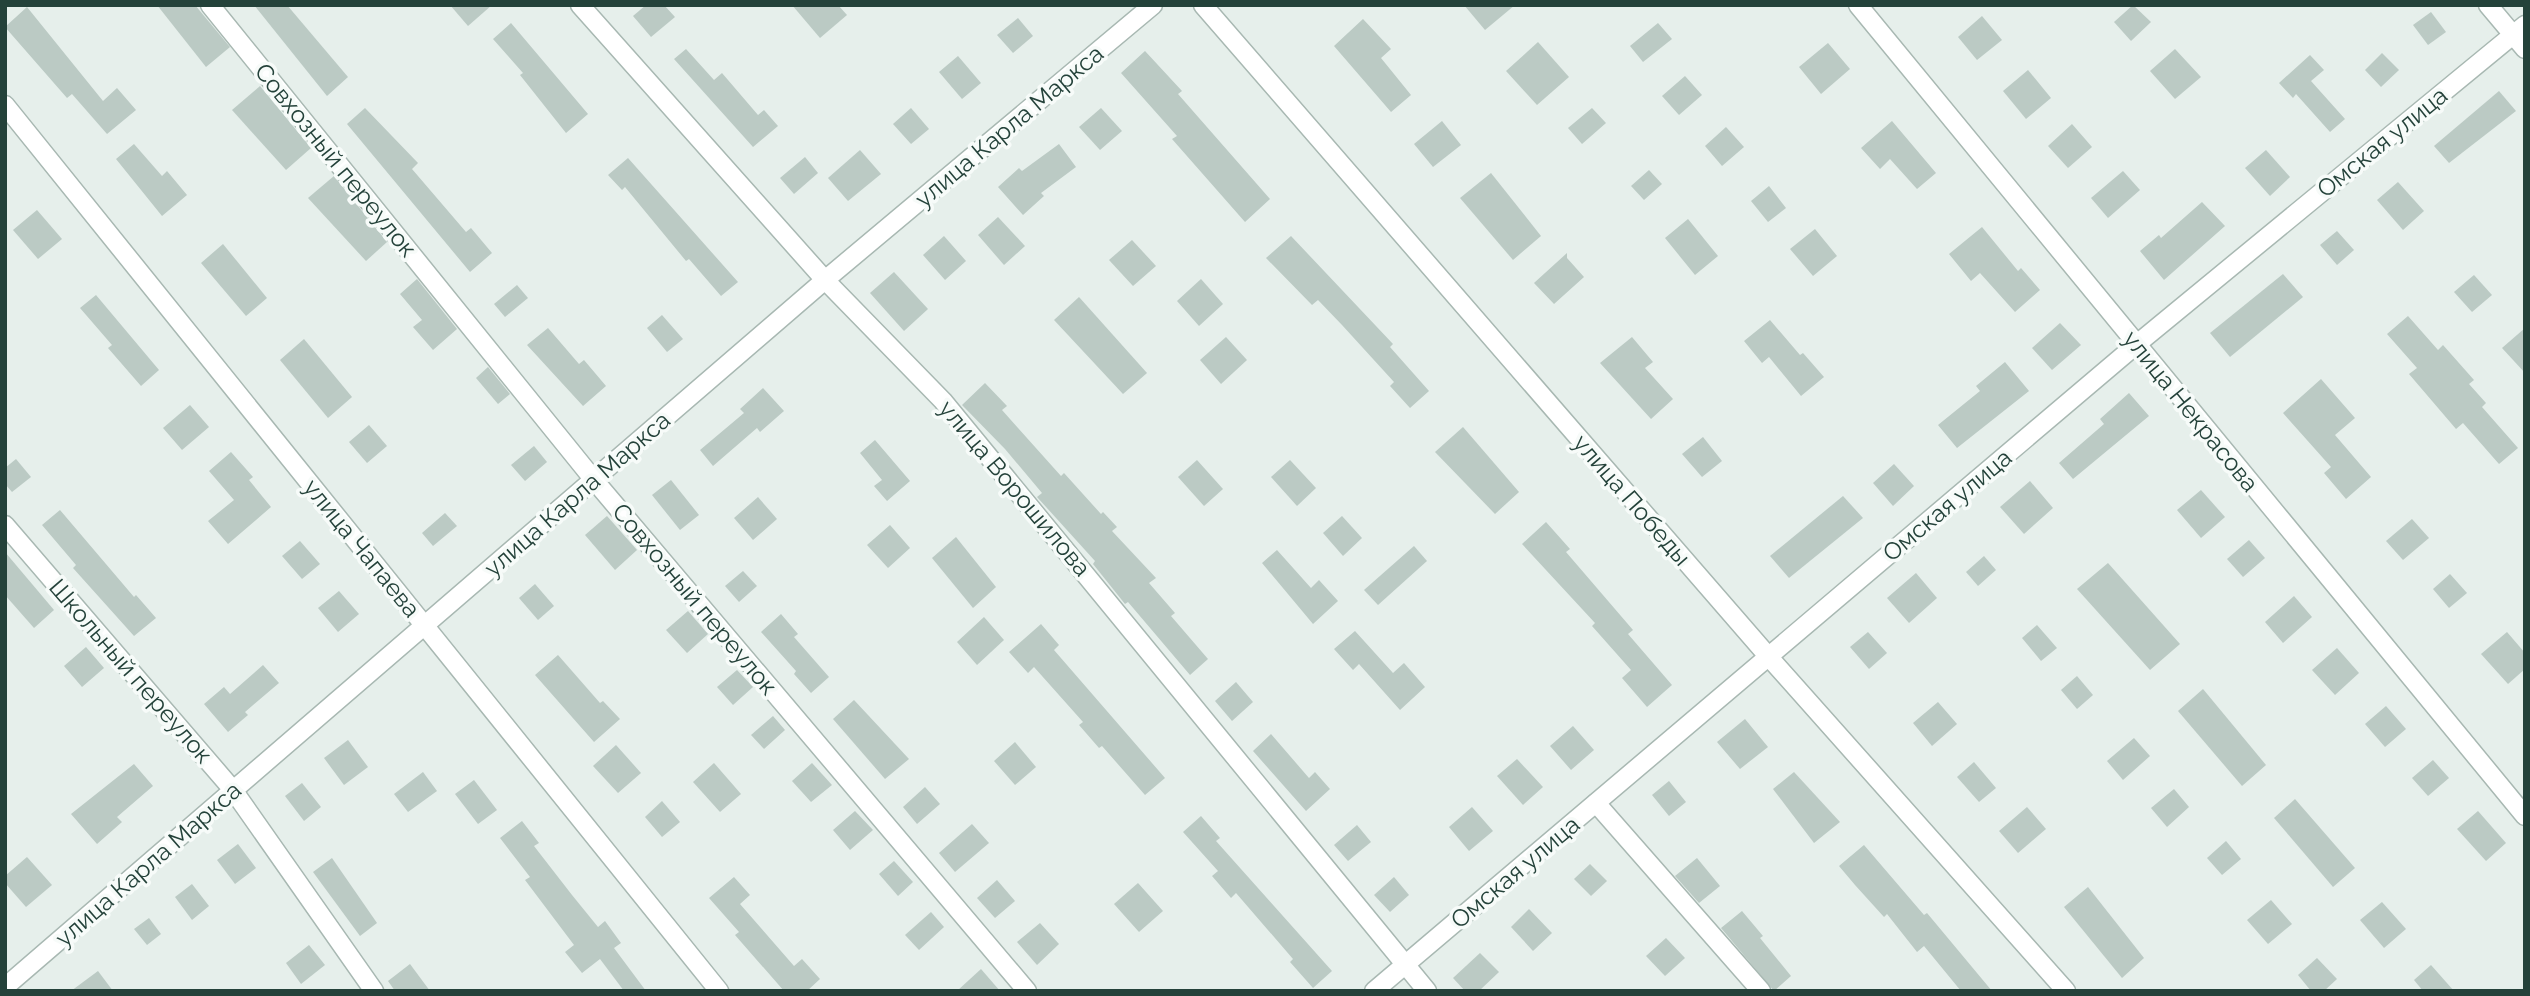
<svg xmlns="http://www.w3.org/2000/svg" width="2530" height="996" font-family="Raleway,sans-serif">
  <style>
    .building { fill: #bbcac4 }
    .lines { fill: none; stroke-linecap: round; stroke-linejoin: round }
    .street-casing { stroke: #a8b8b2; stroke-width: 21 }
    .street { stroke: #fff; stroke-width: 18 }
    .labels { text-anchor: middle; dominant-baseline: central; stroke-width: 7; stroke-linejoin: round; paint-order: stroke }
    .street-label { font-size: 24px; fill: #24423a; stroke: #f7fbf9 }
  </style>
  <rect width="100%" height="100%" fill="#e6efeb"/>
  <g class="building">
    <polygon points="157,5 195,5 230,47 206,67"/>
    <polygon points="254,5 287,5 348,77 327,96"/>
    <polygon points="450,5 492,5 468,26"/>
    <polygon points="646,5 664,5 675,17 651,37 633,16"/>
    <polygon points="792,5 838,5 847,15 820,38"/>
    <polygon points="1464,5 1515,5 1485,30"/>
    <polygon points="2133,5 2151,22 2131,41 2114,22"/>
    <polygon points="27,7 103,101 117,88 136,110 107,134 72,94 67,98 5,27"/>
    <polygon points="2431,12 2446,32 2428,45 2413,25"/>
    <polygon points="1982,16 2002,40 1977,60 1958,37"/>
    <polygon points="1018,18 1033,36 1013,53 997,35"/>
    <polygon points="1363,19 1391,49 1381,58 1411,95 1391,112 1334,46"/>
    <polygon points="511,23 588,114 566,133 520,75 523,73 493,39"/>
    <polygon points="1658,23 1672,39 1643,62 1630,46"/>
    <polygon points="1538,42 1569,77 1537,105 1506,71"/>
    <polygon points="1828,43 1850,69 1821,94 1799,67"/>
    <polygon points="686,49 714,80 722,73 758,115 764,110 778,126 753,147 674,59"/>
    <polygon points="2175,49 2201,77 2175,99 2150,71"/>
    <polygon points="1145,51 1182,91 1178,94 1270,199 1245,222 1172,139 1177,136 1121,73"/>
    <polygon points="2382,53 2399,70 2381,87 2365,70"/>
    <polygon points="2310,55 2324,70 2311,81 2345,119 2330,132 2296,94 2293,98 2279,83"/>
    <polygon points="958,56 981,83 962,99 939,72"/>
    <polygon points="2028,70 2051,98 2026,119 2003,91"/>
    <polygon points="1685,76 1702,95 1679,115 1662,96"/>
    <polygon points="260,86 311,148 286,170 232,110"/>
    <polygon points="2499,91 2516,111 2449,163 2434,146"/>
    <polygon points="365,108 418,163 412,169 466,232 471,228 492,253 470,272 347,124"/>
    <polygon points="911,108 929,129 911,144 893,124"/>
    <polygon points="1101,108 1122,131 1100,150 1079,127"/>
    <polygon points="1592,108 1606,123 1582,144 1568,128"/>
    <polygon points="1442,121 1461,145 1433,167 1414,144"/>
    <polygon points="1892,121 1936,173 1917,189 1890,159 1880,169 1861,148"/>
    <polygon points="2072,124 2092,147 2068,168 2048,146"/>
    <polygon points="1726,127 1744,147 1722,166 1705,146"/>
    <polygon points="134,144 162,176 167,171 187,195 162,216 116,159"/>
    <polygon points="1059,144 1076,167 1041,193 1044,196 1023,215 998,187 1019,168 1022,171"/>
    <polygon points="860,150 881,174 848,201 828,178"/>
    <polygon points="2266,150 2290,177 2270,196 2245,168"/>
    <polygon points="805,157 818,173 794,194 780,178"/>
    <polygon points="628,158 738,282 721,296 689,259 686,261 625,187 622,190 608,175"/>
    <polygon points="1649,170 1662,184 1644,200 1631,186"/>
    <polygon points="2123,171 2140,190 2108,218 2091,198"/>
    <polygon points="1491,173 1541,236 1513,260 1460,198"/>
    <polygon points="334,176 387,242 366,261 308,198"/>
    <polygon points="2398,182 2424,211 2403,230 2377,200"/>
    <polygon points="1769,186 1786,208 1768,222 1751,201"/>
    <polygon points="2202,202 2225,226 2164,280 2140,251 2159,235 2161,238"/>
    <polygon points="37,210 62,239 38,259 13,230"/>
    <polygon points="998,217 1025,246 1004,265 978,235"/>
    <polygon points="1688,219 1718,256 1695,275 1665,238"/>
    <polygon points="1982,227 2018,271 2021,268 2040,290 2015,312 1980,273 1971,281 1949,254"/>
    <polygon points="1815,229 1837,256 1813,276 1790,249"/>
    <polygon points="2337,231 2354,250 2337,265 2320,245"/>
    <polygon points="944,236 966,261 945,280 923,255"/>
    <polygon points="1291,236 1393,344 1390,347 1429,391 1410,408 1390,386 1394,382 1342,325 1318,300 1312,305 1266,258"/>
    <polygon points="1132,240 1156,266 1133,286 1109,260"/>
    <polygon points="223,244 267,298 246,316 201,263"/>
    <polygon points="1567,253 1567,258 1584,277 1554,304 1534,283"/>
    <polygon points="894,272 928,309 904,331 870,293"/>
    <polygon points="2283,274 2303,297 2230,357 2210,333"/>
    <polygon points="2474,275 2492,295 2472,312 2454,292"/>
    <polygon points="417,279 457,329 433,350 413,327 422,320 400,294"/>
    <polygon points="1201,279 1223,304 1199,326 1177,301"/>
    <polygon points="517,285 528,298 505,317 494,304"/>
    <polygon points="96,295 159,370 141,386 108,348 112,345 80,308"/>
    <polygon points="1079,297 1147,373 1123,394 1054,320"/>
    <polygon points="662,315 683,339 667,352 647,328"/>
    <polygon points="2408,316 2438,350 2443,345 2474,380 2469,384 2486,403 2482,407 2518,448 2499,464 2463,423 2456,429 2409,374 2417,368 2387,334"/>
    <polygon points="1770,320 1800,355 1803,353 1824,377 1801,396 1769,357 1762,363 1744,341"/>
    <polygon points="2060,323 2081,345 2052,370 2032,348"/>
    <polygon points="548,328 579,364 584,360 606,386 583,406 527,345"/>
    <polygon points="2525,328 2525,373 2502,348"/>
    <polygon points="1226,337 1247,360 1221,384 1200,360"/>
    <polygon points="1632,337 1653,362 1645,368 1673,399 1651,419 1600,363"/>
    <polygon points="304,339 352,397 328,418 280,360"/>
    <polygon points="2005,362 2029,391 1957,448 1938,425 1980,391 1976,386"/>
    <polygon points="488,367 510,394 498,404 476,378"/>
    <polygon points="2321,379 2355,418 2335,435 2371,477 2346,499 2324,473 2331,467 2283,413"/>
    <polygon points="985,383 1007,406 1002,410 1061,476 1064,473 1101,514 1103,512 1117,527 1112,531 1156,578 1149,583 1175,613 1171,616 1208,659 1190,675 1128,602 1125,604 1093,564 1095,561 1037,497 1042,493 1005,449 962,405"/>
    <polygon points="763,388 784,411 760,432 757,428 713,466 700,450 744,413 740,409"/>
    <polygon points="2129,393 2149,416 2073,479 2059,463 2104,424 2100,419"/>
    <polygon points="190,405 209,427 182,450 163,428"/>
    <polygon points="369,425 387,446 367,463 349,442"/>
    <polygon points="1463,427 1519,492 1495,514 1435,452"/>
    <polygon points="1703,437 1722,461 1702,477 1682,454"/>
    <polygon points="875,440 910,481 887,501 874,486 882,480 860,453"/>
    <polygon points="534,446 547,462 525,481 511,465"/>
    <polygon points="231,452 253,477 249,480 271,507 228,544 208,521 234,500 209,471"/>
    <polygon points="16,459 31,477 12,492 5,484 5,468"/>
    <polygon points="1197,460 1223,489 1204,506 1178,477"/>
    <polygon points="1290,460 1316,488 1297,506 1271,477"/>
    <polygon points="1894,464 1914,486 1893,506 1873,483"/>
    <polygon points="671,480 699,515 680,530 652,495"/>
    <polygon points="2030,481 2053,508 2024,534 2000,507"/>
    <polygon points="2201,490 2225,517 2201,538 2177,510"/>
    <polygon points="1843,496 1863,518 1789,578 1770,556"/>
    <polygon points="758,497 777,519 753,540 734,518"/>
    <polygon points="60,510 134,597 136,595 156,618 134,636 73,568 76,565 42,525"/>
    <polygon points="445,513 457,526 433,546 422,533"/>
    <polygon points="607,516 637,550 615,570 585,535"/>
    <polygon points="1342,516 1362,538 1343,556 1323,533"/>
    <polygon points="2412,519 2429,538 2403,560 2386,541"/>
    <polygon points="1546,522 1570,549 1566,552 1633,630 1628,634 1672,685 1647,707 1622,678 1631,670 1592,626 1595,623 1522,544"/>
    <polygon points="890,525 910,548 888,568 867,545"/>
    <polygon points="956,537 996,587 973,608 932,558"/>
    <polygon points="2249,540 2265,558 2243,577 2227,559"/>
    <polygon points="300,541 320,564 302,579 282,556"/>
    <polygon points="1414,546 1427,561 1378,605 1364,590"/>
    <polygon points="1277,550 1311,588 1319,580 1338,601 1313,624 1262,563"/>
    <polygon points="5,552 54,610 34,628 5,595"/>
    <polygon points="1984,556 1996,570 1978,586 1966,572"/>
    <polygon points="2108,563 2180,644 2150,670 2077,589"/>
    <polygon points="743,571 757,586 739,602 725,586"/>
    <polygon points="1916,573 1937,598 1909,623 1887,598"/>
    <polygon points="2450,574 2467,593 2449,608 2433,589"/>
    <polygon points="535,584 554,606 538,620 519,598"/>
    <polygon points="339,591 359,614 338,632 318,608"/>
    <polygon points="2294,596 2312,617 2283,643 2265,622"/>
    <polygon points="688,611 708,634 687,653 666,630"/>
    <polygon points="781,614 798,634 794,637 829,677 811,693 794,674 796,671 761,632"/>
    <polygon points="984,617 1004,640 977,665 957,642"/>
    <polygon points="1041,624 1059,645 1054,650 1165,778 1145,795 1102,746 1099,748 1079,725 1083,722 1034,667 1028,673 1009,652"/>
    <polygon points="2037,625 2057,648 2041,661 2022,638"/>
    <polygon points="1355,631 1393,673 1404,663 1425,687 1400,710 1359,664 1353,670 1334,649"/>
    <polygon points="1868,632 1887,653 1869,669 1850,647"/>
    <polygon points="2507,632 2525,653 2525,669 2508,684 2481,654"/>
    <polygon points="86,647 104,668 82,687 64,666"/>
    <polygon points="2337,648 2359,673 2335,695 2312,670"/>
    <polygon points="558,655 600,703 603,701 620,719 594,742 535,675"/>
    <polygon points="263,665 279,683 245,712 248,715 228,732 204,704 224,687 230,694"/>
    <polygon points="737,670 753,687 733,705 717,687"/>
    <polygon points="2077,676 2093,695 2077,709 2061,690"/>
    <polygon points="1236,682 1253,702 1232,721 1215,701"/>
    <polygon points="2203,689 2266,765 2242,786 2178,711"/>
    <polygon points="854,700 909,759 885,779 833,719"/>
    <polygon points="1938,702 1957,724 1932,746 1913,723"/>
    <polygon points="2386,706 2406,729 2385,747 2365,724"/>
    <polygon points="773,716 785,730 764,749 751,735"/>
    <polygon points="1745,719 1768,747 1740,769 1717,742"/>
    <polygon points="1573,726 1594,750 1571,770 1550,746"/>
    <polygon points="1271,734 1309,778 1315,772 1330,789 1306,811 1253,751"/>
    <polygon points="2134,738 2150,756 2123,780 2107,761"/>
    <polygon points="348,740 368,767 344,785 324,758"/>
    <polygon points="1015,742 1036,767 1015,785 994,761"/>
    <polygon points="616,745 641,773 618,793 593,766"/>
    <polygon points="1517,759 1543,787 1523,805 1497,776"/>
    <polygon points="2433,760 2449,778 2428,796 2412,778"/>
    <polygon points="1974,762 1996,788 1979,802 1957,777"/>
    <polygon points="714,763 741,794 720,812 693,782"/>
    <polygon points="812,763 832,785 811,802 792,781"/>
    <polygon points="134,764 153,786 117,817 122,822 97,844 71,814"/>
    <polygon points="423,772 437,791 408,812 394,794"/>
    <polygon points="1794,772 1840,822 1814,843 1773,789"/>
    <polygon points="474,780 497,810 478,824 455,794"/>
    <polygon points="1669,781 1686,802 1669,816 1652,795"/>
    <polygon points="302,783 321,807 304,821 285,796"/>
    <polygon points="925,787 940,804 917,824 903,807"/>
    <polygon points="2174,789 2189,807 2167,827 2151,808"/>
    <polygon points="2295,799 2355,868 2333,887 2274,818"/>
    <polygon points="662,801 680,822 662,837 645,817"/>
    <polygon points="1472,807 1493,831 1469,851 1449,827"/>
    <polygon points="2027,807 2046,829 2018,853 1999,831"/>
    <polygon points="855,811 873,830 850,850 833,830"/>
    <polygon points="2478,811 2506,843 2486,861 2457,829"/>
    <polygon points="1201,816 1220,838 1216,841 1332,971 1313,988 1290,962 1293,959 1236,893 1231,898 1212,876 1218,871 1183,832"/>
    <polygon points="522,821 539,843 534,846 572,895 598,927 605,921 621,943 614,948 646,991 624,991 600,959 582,973 565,952 574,945 525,880 530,877 500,838"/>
    <polygon points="972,824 989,843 955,872 939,853"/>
    <polygon points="1357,825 1371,842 1348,861 1334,845"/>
    <polygon points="2226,841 2241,859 2222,875 2207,858"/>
    <polygon points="238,844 256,868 235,884 217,860"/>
    <polygon points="1864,845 1924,915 1927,913 1992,991 1961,991 1924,946 1917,952 1887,914 1884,917 1855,885 1839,866"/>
    <polygon points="27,857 52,885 26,907 5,883 5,876"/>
    <polygon points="332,858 377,923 360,936 313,872"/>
    <polygon points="1697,858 1720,886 1699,903 1675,876"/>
    <polygon points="894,861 913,882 898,896 879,874"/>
    <polygon points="1590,864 1607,881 1591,896 1574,879"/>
    <polygon points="734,877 750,895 740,904 794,966 802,959 820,979 807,991 784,991 735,935 739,932 709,898"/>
    <polygon points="1394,877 1409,895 1390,912 1374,895"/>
    <polygon points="997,880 1015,901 995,918 977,898"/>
    <polygon points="1138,883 1163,911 1139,932 1114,904"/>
    <polygon points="192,884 209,906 192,920 175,897"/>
    <polygon points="2088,887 2144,958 2122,978 2064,907"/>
    <polygon points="2271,900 2292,924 2268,944 2247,920"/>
    <polygon points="2382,902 2406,929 2384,948 2360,920"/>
    <polygon points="1529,909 1552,933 1533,951 1511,927"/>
    <polygon points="1742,911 1763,936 1760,938 1791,976 1774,991 1721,928"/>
    <polygon points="931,912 944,927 919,950 905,935"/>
    <polygon points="149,918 161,934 147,945 134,929"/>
    <polygon points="1040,923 1059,944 1037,965 1017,942"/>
    <polygon points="1666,938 1685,958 1665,976 1646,956"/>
    <polygon points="309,945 325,965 301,984 286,963"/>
    <polygon points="1480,953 1499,972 1479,991 1465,991 1453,978"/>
    <polygon points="2317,958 2337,979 2324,991 2311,991 2298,975"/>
    <polygon points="410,964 430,991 395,991 388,981"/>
    <polygon points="2431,965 2454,991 2423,991 2414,980"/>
    <polygon points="981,969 1000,991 957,991"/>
    <polygon points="98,971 113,991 71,991"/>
  </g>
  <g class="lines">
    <g class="street-casing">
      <g id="street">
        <polyline points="210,5 594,480 1027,991"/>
        <polyline points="580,5 825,280 943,401 1427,991"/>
        <polyline points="1203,5 1768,656 2066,991"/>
        <polyline points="1858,5 2525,816"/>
        <polyline points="2488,5 2525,49"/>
        <polyline points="5,105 719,991"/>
        <polyline points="5,525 233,790 374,991"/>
        <polyline points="1596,803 1761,991"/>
        <polyline points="5,987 825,280 1153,5"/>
        <polyline points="1374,991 2137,344 2525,25"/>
      </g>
    </g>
    <use href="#street" class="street"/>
  </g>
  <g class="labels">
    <g class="street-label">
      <text transform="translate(1009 126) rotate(-40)">улица Карла Маркса</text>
      <text transform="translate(2382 142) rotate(-39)">Омская улица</text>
      <text transform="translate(336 160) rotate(51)">Совхозный переулок</text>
      <text transform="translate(2191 411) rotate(51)">улица Некрасова</text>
      <text transform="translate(1015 488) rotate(50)">улица Ворошилова</text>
      <text transform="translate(577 494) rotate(-41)">улица Карла Маркса</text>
      <text transform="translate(1632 500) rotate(49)">улица Победы</text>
      <text transform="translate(1947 505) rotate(-40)">Омская улица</text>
      <text transform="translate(362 548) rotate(51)">улица Чапаева</text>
      <text transform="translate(695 599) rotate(50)">Совхозный переулок</text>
      <text transform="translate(131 671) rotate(49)">Школьный переулок</text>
      <text transform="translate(148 864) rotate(-41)">улица Карла Маркса</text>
      <text transform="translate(1515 872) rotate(-40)">Омская улица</text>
    </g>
  </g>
  <rect width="2530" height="996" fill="none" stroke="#24423a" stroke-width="14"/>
</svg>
